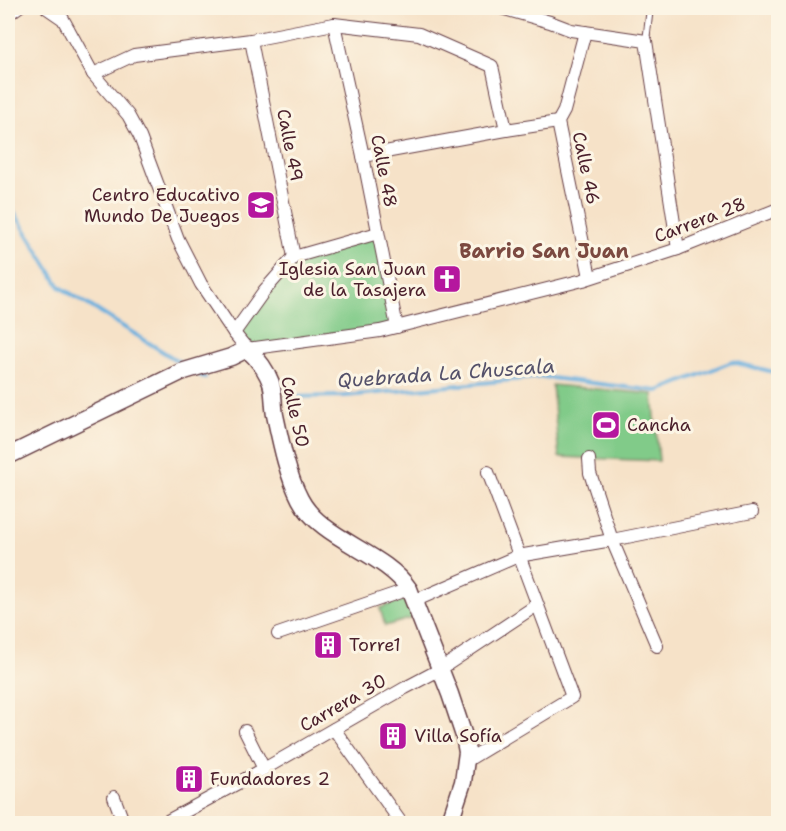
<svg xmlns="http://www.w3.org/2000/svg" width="786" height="831" font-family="'Shantell Sans',sans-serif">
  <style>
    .green { fill: #81cb89; stroke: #66755a; stroke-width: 1.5 }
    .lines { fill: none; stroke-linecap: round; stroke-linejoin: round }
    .stream { stroke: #68afde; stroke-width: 4 }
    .service-casing { stroke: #643c43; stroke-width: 8 }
    .minor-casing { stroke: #643c43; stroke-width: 14 }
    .tertiary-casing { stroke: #643c43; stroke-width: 19 }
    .service { stroke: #fff; stroke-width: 6 }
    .minor { stroke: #fff; stroke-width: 12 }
    .tertiary { stroke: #fff; stroke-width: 16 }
    .labels { text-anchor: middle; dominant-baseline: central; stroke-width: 6; stroke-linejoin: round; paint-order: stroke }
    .street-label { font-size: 18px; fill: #4a1f2b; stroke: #fcf5e5 }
    .poi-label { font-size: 18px; fill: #4a1f2b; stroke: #fcf5e5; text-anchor: start }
    .neighbourhood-label { font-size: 20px; font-weight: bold; fill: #7b4940; stroke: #fcf5e5 }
    .water-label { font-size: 20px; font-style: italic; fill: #54516a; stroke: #fcf5e5 }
  </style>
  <rect width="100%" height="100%" fill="#fcf5e5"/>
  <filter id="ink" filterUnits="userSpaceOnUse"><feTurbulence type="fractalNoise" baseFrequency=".0167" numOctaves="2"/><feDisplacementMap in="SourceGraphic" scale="12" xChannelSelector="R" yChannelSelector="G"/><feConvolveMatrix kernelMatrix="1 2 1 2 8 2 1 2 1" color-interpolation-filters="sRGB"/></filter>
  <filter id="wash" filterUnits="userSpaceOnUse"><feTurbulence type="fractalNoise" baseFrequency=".008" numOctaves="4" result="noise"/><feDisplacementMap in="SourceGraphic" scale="24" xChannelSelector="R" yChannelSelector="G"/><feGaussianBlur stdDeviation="1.35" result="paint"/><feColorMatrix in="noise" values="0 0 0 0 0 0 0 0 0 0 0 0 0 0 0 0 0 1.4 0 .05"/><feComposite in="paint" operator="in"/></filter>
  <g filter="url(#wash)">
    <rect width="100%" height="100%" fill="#f6e2c8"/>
    <g class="green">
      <polygon points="378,235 396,327 254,354 238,327 294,259"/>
      <polygon points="552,385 653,394 659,461 559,457"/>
      <polygon points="406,599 413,618 385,626 380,608"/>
    </g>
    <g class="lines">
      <g class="stream">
        <polyline points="8,202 60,287 184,365"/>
        <polyline points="195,372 205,378"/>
        <polyline points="287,397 345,396 543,377 658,391 732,362 778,373"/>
      </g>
    </g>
  </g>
  <g filter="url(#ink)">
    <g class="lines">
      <g class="service-casing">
        <g id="service">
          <polyline points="8,18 22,8"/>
          <polyline points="646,41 650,8"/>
        </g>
      </g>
      <g class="minor-casing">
        <g id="minor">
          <polyline points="47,8 63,19 93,74 128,115 140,137 178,239 201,284 234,333 247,349 380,331 583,280 678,249 778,209"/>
          <polyline points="501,8 550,22 571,30 646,41 678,249"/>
          <polyline points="334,24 363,156 397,327"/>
          <polyline points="585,32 564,111 558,122 590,277"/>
          <polyline points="251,40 294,257"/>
          <polyline points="93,74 134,55 251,40 334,24 419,34 492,66 506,130"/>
          <polyline points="363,156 506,130 558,122"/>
          <polyline points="234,333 264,291 294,257 378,233"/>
          <polyline points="589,459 590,473 612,540 657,646"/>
          <polyline points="414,601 518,556 612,540 752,512"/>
          <polyline points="278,634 409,589"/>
          <polyline points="334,729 402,824"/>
          <polyline points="245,731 264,769"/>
          <polyline points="466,761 572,697 488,472"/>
          <polyline points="114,797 124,824"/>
          <polyline points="162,824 264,769 405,688 439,670 537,605"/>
        </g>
      </g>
      <g class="tertiary-casing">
        <path id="tertiary" d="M8 456 181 372 231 357 247 349C258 359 266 369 271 383 274 393 273 405 275 415 281 443 287 474 300 499 321 540 383 551 409 589L450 694 464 736 467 752 463 782 449 824"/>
      </g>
      <use href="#service" class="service"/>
      <use href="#minor" class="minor"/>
      <use href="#tertiary" class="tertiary"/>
    </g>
  </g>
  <defs>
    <g id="school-square" transform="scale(1.5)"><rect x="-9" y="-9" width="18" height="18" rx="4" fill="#b5179e" stroke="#fcf5e5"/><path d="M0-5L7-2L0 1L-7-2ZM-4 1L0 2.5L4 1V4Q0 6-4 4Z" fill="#fff"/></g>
    <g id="church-square" transform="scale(1.5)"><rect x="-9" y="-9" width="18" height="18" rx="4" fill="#b5179e" stroke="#fcf5e5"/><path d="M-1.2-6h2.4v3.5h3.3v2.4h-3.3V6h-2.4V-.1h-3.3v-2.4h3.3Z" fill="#fff"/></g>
    <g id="stadium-square" transform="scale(1.5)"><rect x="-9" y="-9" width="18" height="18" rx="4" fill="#b5179e" stroke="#fcf5e5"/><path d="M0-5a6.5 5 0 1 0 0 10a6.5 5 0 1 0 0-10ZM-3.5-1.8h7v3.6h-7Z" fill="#fff"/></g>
    <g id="building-square" transform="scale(1.5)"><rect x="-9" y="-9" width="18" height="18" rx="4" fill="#b5179e" stroke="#fcf5e5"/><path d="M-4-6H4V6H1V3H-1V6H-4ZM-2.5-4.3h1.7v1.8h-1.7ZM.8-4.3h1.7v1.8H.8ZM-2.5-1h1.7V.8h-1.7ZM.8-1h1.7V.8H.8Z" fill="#fff"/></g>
  </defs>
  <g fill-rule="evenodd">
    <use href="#school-square" x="261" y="205"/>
    <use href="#church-square" x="447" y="279"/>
    <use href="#stadium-square" x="606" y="425"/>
    <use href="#building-square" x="328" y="645"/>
    <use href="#building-square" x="393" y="736"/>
    <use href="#building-square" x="189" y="779"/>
  </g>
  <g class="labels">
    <g class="street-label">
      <text transform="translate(290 145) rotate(79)">Calle 49</text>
      <text transform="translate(586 168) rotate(78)">Calle 46</text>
      <text transform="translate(384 171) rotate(79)">Calle 48</text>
      <text transform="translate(700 220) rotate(-21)">Carrera 28</text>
      <text transform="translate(295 412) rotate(77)">Calle 50</text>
      <text transform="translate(343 703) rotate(-30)">Carrera 30</text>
    </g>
    <g class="poi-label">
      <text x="240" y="195" text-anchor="end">Centro Educativo<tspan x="240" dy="21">Mundo De Juegos</tspan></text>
      <text x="426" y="269" text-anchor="end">Iglesia San Juan<tspan x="426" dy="21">de la Tasajera</tspan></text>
      <text x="627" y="425">Cancha</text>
      <text x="349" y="645">Torre1</text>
      <text x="414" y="736">Villa Sofía</text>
      <text x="210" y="779">Fundadores 2</text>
    </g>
    <g class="neighbourhood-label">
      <text x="544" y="251">Barrio San Juan</text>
    </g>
    <g class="water-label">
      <text transform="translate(446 373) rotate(-4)">Quebrada La Chuscala</text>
    </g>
  </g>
  <rect width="786" height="831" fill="none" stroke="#fcf5e5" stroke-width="30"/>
</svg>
